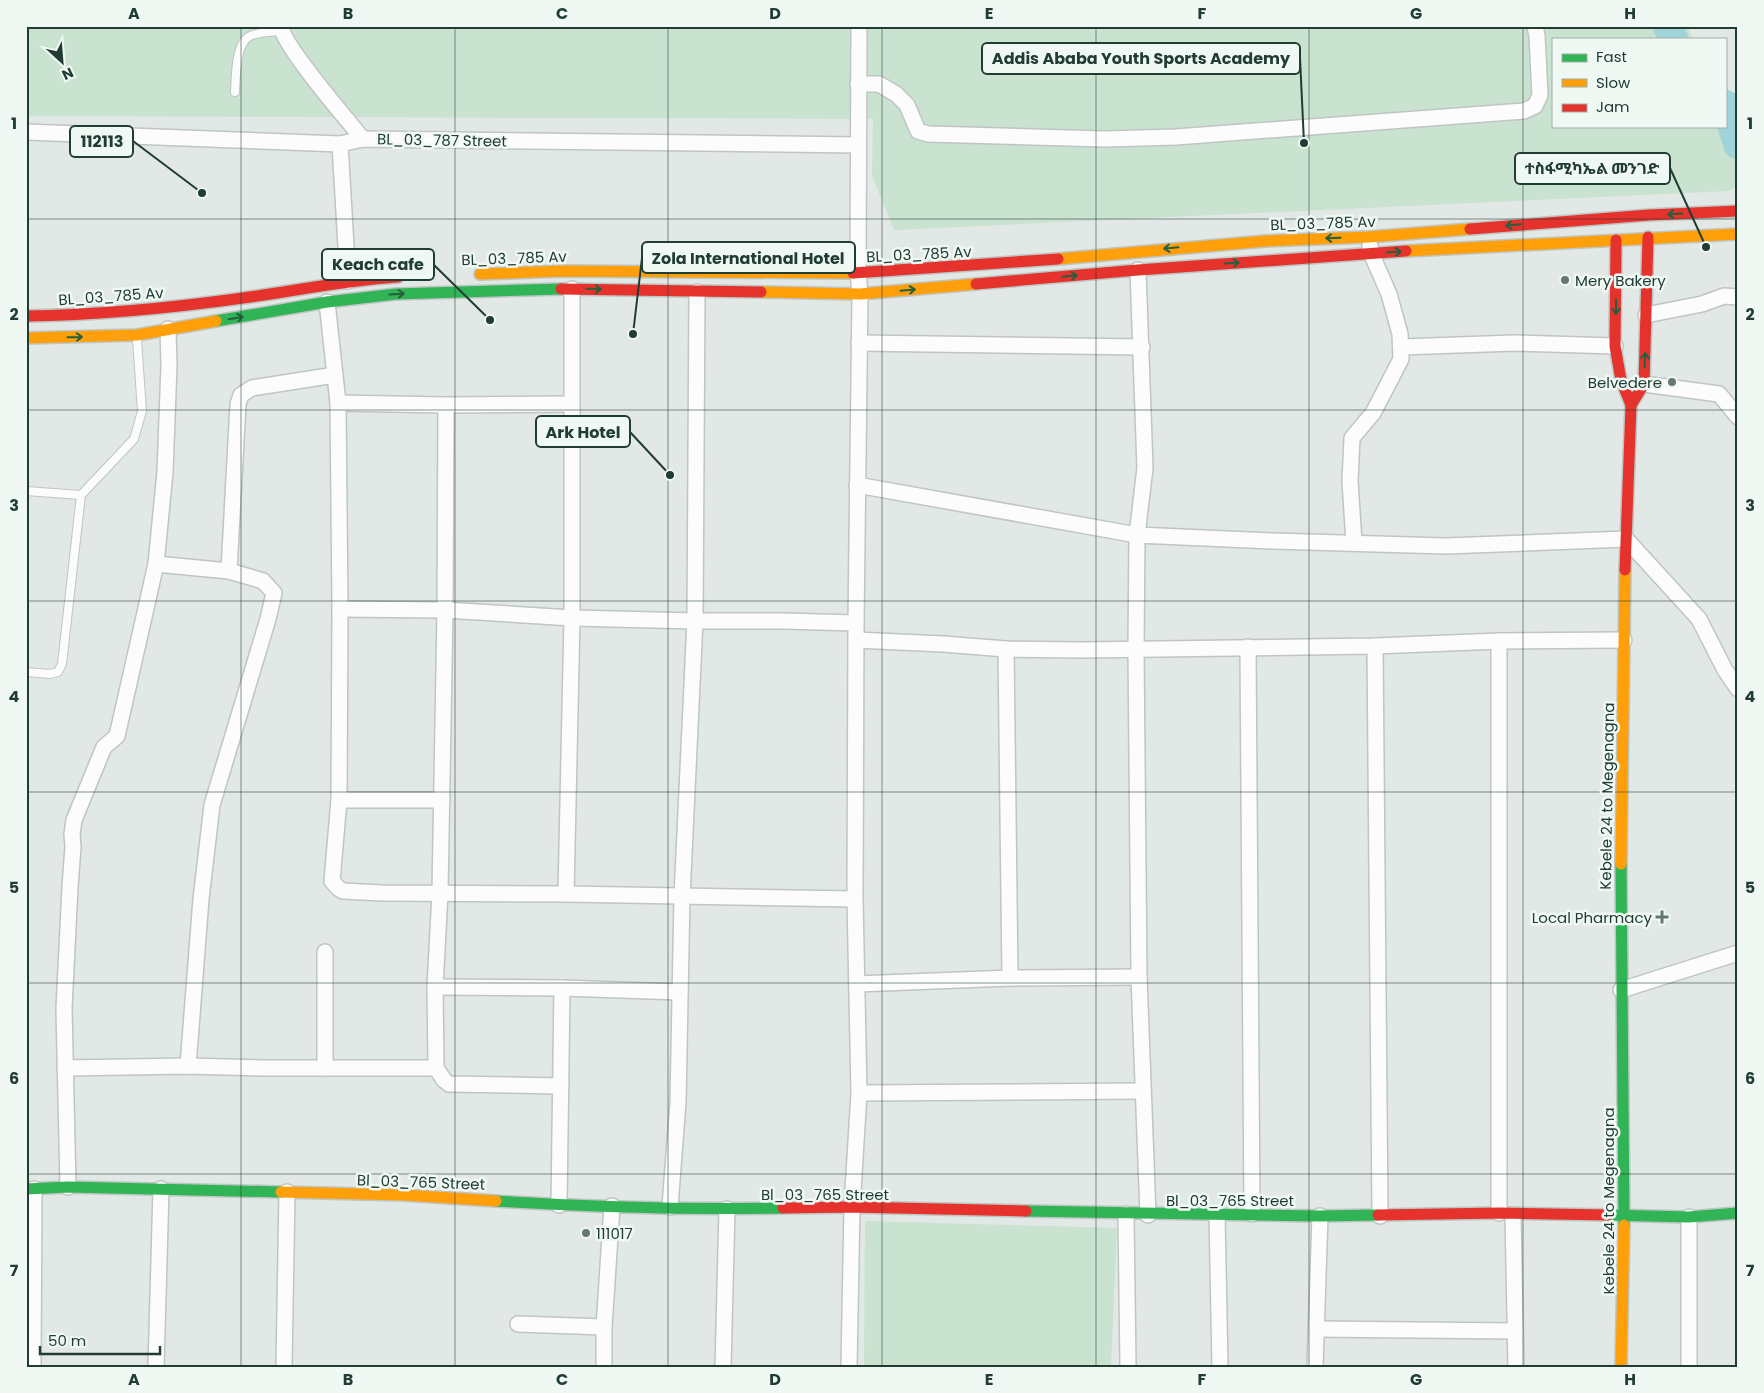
<svg xmlns="http://www.w3.org/2000/svg" width="1764" height="1393" font-family="Poppins,'Noto Sans Ethiopic',sans-serif">
  <style>
    .green { fill: #cae2d0 }
    .lines { fill: none; stroke-linecap: round; stroke-linejoin: round }
    .river { stroke: #a0d4d9; stroke-width: 29 }
    .lane-casing { stroke: #bfc5c2; stroke-width: 10 }
    .street-casing { stroke: #bfc5c2; stroke-width: 18 }
    .fast-casing { stroke: #bec6c3; stroke-width: 14 }
    .slow-casing { stroke: #bec6c3; stroke-width: 14 }
    .jam-casing { stroke: #bec6c3; stroke-width: 14 }
    .lane { stroke: #fbfcfb; stroke-width: 8 }
    .street { stroke: #fbfcfb; stroke-width: 15 }
    .fast { stroke: #30b455; stroke-width: 11 }
    .slow { stroke: #ff9f0a; stroke-width: 11 }
    .jam { stroke: #e5322d; stroke-width: 11 }
    .oneway { stroke: #25603d }
    .grid { fill: none; stroke: #203c33; stroke-width: 1; stroke-opacity: 0.55 }
    .poi-dot { fill: #647871; stroke: #f0f8f3; stroke-width: 2 }
    .labels { text-anchor: middle; dominant-baseline: central; stroke-width: 5; stroke-linejoin: round; paint-order: stroke }
    .street-label { font-size: 15px; fill: #203c33; stroke: #f0f8f3 }
    .poi-label { font-size: 15px; fill: #203c33; stroke: #f0f8f3; text-anchor: start }
    .leader { fill: none; stroke: #203c33; stroke-width: 2 }
    .callout-dot { fill: #203c33; stroke: #f0f8f3; stroke-width: 2 }
    .callout { fill: #f0f8f3; stroke: #203c33; stroke-width: 2 }
    .callout-label { font-size: 16px; text-anchor: middle; font-weight: bold; fill: #203c33 }
    .neatline { fill: none; stroke: #203c33; stroke-width: 2 }
    .grid-label { font-size: 16px; text-anchor: middle; font-weight: bold; fill: #203c33 }
  </style>
  <rect width="100%" height="100%" fill="#e2e8e5"/>
  <g class="green">
    <path d="M26 26H1688L1693 39H1553V126H1725V103C1737 123 1738 163 1738 186L1729 191 894 230 872 176 873 119 26 116Z"/>
    <polygon points="865,1221 1117,1228 1111,1367 864,1367"/>
  </g>
  <g class="lines">
    <g class="river">
      <polyline points="1667,26 1674,39"/>
      <polyline points="1725,104 1738,145"/>
    </g>
    <g class="lane-casing">
      <g id="lane">
        <path d="M235 92C236 78 235 43 250 36 258 32 272 32 281 31"/>
        <polyline points="26,491 81,495 134,439 142,411 137,339"/>
        <polyline points="26,672 50,674 58,672 62,664 81,495"/>
      </g>
    </g>
    <g class="street-casing">
      <g id="street">
        <path d="M281 26C282 44 348 121 363 139"/>
        <polyline points="858,84 879,84 896,94 907,105 918,131 928,134 1105,139 1176,137 1524,111 1535,106 1540,95 1537,36 1535,26"/>
        <polyline points="26,132 340,144 363,139 858,145"/>
        <polyline points="340,144 348,281"/>
        <polyline points="1138,270 1145,468 1137,535 1136,648 1139,977 1148,1215"/>
        <polyline points="327,302 338,403 340,609 339,800 332,881 338,888 343,891 382,893 566,894 855,899"/>
        <polyline points="1646,315 1702,304 1724,296 1738,297"/>
        <polyline points="859,343 1142,347"/>
        <polyline points="1401,347 1514,343 1615,346"/>
        <polyline points="1644,384 1719,394 1738,417"/>
        <polyline points="338,403 446,405 571,404"/>
        <polyline points="446,405 445,610 440,893 435,987 436,1068 444,1080 449,1084 561,1086"/>
        <polyline points="857,485 1137,535 1273,541 1446,546 1626,539 1699,619 1725,670 1738,689"/>
        <polyline points="1354,543 1350,481 1352,438 1373,413 1401,359 1400,334 1389,294 1371,253 1370,246"/>
        <polyline points="156,564 229,571 263,581 274,593 268,619 212,805 201,899 188,1066"/>
        <polyline points="229,571 238,404 241,395 252,388 335,375"/>
        <polyline points="340,609 445,610 572,618 695,621 783,621 856,623"/>
        <polyline points="856,640 943,644 1006,649 1083,650 1375,646 1499,641 1624,640"/>
        <polyline points="1375,646 1380,1216"/>
        <polyline points="1248,647 1252,1214"/>
        <polyline points="1006,649 1010,978"/>
        <polyline points="339,800 442,800"/>
        <polyline points="566,894 572,618 572,289"/>
        <polyline points="325,952 325,1068"/>
        <polyline points="857,984 1010,978 1139,977"/>
        <polyline points="435,987 562,988 680,992"/>
        <polyline points="1621,990 1738,953"/>
        <polyline points="65,1068 188,1066 261,1068 436,1068"/>
        <polyline points="859,1093 1143,1091"/>
        <polyline points="68,1187 64,1008 70,887 73,847 72,834 74,820 104,747 117,736 156,564 165,472 169,365 168,329"/>
        <polyline points="559,1205 562,988"/>
        <polyline points="670,1207 678,1102 682,896 695,621 697,292"/>
        <polyline points="1499,1213 1499,641"/>
        <polyline points="1126,1214 1128,1367"/>
        <polyline points="1217,1214 1220,1367"/>
        <polyline points="1513,1215 1516,1367"/>
        <polyline points="1689,1217 1689,1367"/>
        <polyline points="518,1324 604,1327"/>
        <polyline points="1316,1329 1515,1331"/>
        <polyline points="33,1367 34,1189"/>
        <polyline points="156,1367 161,1189"/>
        <polyline points="284,1367 287,1192"/>
        <polyline points="604,1367 604,1327 612,1206"/>
        <polyline points="723,1367 727,1209"/>
        <polyline points="849,1367 852,1207 859,1093 855,899 856,623 860,294 858,272 859,26"/>
        <polyline points="1315,1367 1320,1216"/>
      </g>
    </g>
    <g class="fast-casing">
      <g id="fast">
        <polyline points="216,321 327,302 396,294 561,289"/>
        <polyline points="1621,864 1624,1225"/>
        <polyline points="26,1189 68,1187 281,1192"/>
        <path d="M496 1201C591 1207 687 1210 783 1208"/>
        <polyline points="1026,1211 1320,1216 1378,1215"/>
        <polyline points="1608,1215 1689,1217 1738,1213"/>
      </g>
    </g>
    <g class="slow-casing">
      <g id="slow">
        <polyline points="1406,251 1738,234"/>
        <polyline points="1058,259 1266,241 1368,237 1470,229"/>
        <polyline points="480,274 563,271 853,273"/>
        <polyline points="761,292 860,294 976,284"/>
        <polyline points="26,338 137,335 216,321"/>
        <polyline points="1621,864 1625,570"/>
        <polyline points="281,1192 404,1195 496,1201"/>
        <polyline points="1621,1367 1624,1225"/>
      </g>
    </g>
    <g class="jam-casing">
      <g id="jam">
        <polyline points="1470,229 1649,215 1738,211"/>
        <polyline points="1616,240 1615,346 1621,380 1631,405 1625,570"/>
        <polyline points="853,273 1058,259"/>
        <polyline points="976,284 1138,270 1406,251"/>
        <polyline points="561,289 761,292"/>
        <path d="M26 316C99 315 171 308 243 298 295 291 346 280 398 277"/>
        <polyline points="1631,405 1644,384 1648,237"/>
        <polyline points="783,1208 852,1207 1026,1211"/>
        <polyline points="1378,1215 1499,1213 1608,1215"/>
      </g>
    </g>
    <use href="#lane" class="lane"/>
    <use href="#street" class="street"/>
    <use href="#fast" class="fast"/>
    <use href="#slow" class="slow"/>
    <use href="#jam" class="jam"/>
  </g>
  <defs><path id="oneway-shaft" d="M-6 0H5M1.5-3L5.5 0L1.5 3" fill="none" stroke-width="1.6" stroke-linecap="round" stroke-linejoin="round" transform="scale(1.25)"/></defs>
  <g class="oneway">
    <use href="#oneway-shaft" transform="translate(1675 214) rotate(177)"/>
    <use href="#oneway-shaft" transform="translate(1513 225) rotate(175)"/>
    <use href="#oneway-shaft" transform="translate(1333 238) rotate(178)"/>
    <use href="#oneway-shaft" transform="translate(1171 248) rotate(175)"/>
    <use href="#oneway-shaft" transform="translate(1394 252) rotate(-4)"/>
    <use href="#oneway-shaft" transform="translate(1232 263) rotate(-4)"/>
    <use href="#oneway-shaft" transform="translate(1070 276) rotate(-5)"/>
    <use href="#oneway-shaft" transform="translate(594 289) rotate(1)"/>
    <use href="#oneway-shaft" transform="translate(908 290) rotate(-5)"/>
    <use href="#oneway-shaft" transform="translate(397 294) rotate(-3)"/>
    <use href="#oneway-shaft" transform="translate(1616 307) rotate(90)"/>
    <use href="#oneway-shaft" transform="translate(236 318) rotate(-9)"/>
    <use href="#oneway-shaft" transform="translate(75 337) rotate(-1)"/>
    <use href="#oneway-shaft" transform="translate(1645 360) rotate(-87)"/>
  </g>
  <path class="grid" d="M241 26V1367M455 26V1367M668 26V1367M882 26V1367M1096 26V1367M1309 26V1367M1523 26V1367M26 219H1738M26 410H1738M26 601H1738M26 792H1738M26 983H1738M26 1174H1738"/>
  <g class="poi-dot">
    <circle cx="1565" cy="280" r="5"/>
    <circle cx="1672" cy="382" r="5"/>
    <path d="M1659.5 909.5h5v5h5v5h-5v5h-5v-5h-5v-5h5z"/>
    <circle cx="586" cy="1233" r="5"/>
  </g>
  <g class="labels">
    <g class="street-label">
      <text transform="translate(442 140) rotate(1)">BL_03_787 Street</text>
      <text transform="translate(1323 223) rotate(-2)">BL_03_785 Av</text>
      <text transform="translate(919 254) rotate(-3)">BL_03_785 Av</text>
      <text transform="translate(514 258) rotate(-2)">BL_03_785 Av</text>
      <text transform="translate(111 296) rotate(-4)">BL_03_785 Av</text>
      <text transform="translate(1607 796) rotate(-89)">Kebele 24 to Megenagna</text>
      <text transform="translate(421 1182) rotate(2)">Bl_03_765 Street</text>
      <text x="825" y="1194">Bl_03_765 Street</text>
      <text x="1230" y="1200">Bl_03_765 Street</text>
      <text transform="translate(1608 1201) rotate(-90)">Kebele 24 to Megenagna</text>
    </g>
    <g class="poi-label">
      <text x="1575" y="280">Mery Bakery</text>
      <text x="1662" y="382" text-anchor="end">Belvedere</text>
      <text x="1652" y="917" text-anchor="end">Local Pharmacy</text>
      <text x="596" y="1233">111017</text>
    </g>
  </g>
  <path class="leader" d="M1304 143L1300 58M202 193L133 141M1706 247L1670 168M633 334L642 258M490 320L434 265M670 475L630 432"/>
  <g class="callout-dot">
    <circle cx="1304" cy="143" r="5"/>
    <circle cx="202" cy="193" r="5"/>
    <circle cx="1706" cy="247" r="5"/>
    <circle cx="633" cy="334" r="5"/>
    <circle cx="490" cy="320" r="5"/>
    <circle cx="670" cy="475" r="5"/>
  </g>
  <g class="callout">
    <rect x="982" y="43" width="318" height="31" rx="5"/>
    <rect x="70" y="126" width="63" height="31" rx="5"/>
    <rect x="1515" y="153" width="155" height="31" rx="5"/>
    <rect x="642" y="242" width="213" height="31" rx="5"/>
    <rect x="322" y="249" width="112" height="31" rx="5"/>
    <rect x="536" y="416" width="94" height="31" rx="5"/>
  </g>
  <g class="callout-label">
    <text x="1141" y="64">Addis Ababa Youth Sports Academy</text>
    <text x="102" y="147">112113</text>
    <text x="1592" y="174">ተስፋሚካኤል መንገድ</text>
    <text x="748" y="264">Zola International Hotel</text>
    <text x="378" y="270">Keach cafe</text>
    <text x="583" y="438">Ark Hotel</text>
  </g>
  <rect width="1764" height="1393" fill="none" stroke="#f0f8f3" stroke-width="55"/>
  <rect x="1552" y="38" width="175" height="90" fill="#f0f8f3" stroke="#9dada6"/>
  <rect x="1562" y="54" width="25" height="8" fill="#30b455" stroke="#9dada6"/>
  <text x="1596" y="62" font-size="15" fill="#203c33">Fast</text>
  <rect x="1562" y="79" width="25" height="8" fill="#ff9f0a" stroke="#9dada6"/>
  <text x="1596" y="88" font-size="15" fill="#203c33">Slow</text>
  <rect x="1562" y="104" width="25" height="8" fill="#e5322d" stroke="#9dada6"/>
  <text x="1596" y="112" font-size="15" fill="#203c33">Jam</text>
  <g transform="translate(62 62) rotate(154)" stroke="#f0f8f3" stroke-width="4" paint-order="stroke">
  <path d="M0-4L9 19L0 12L-9 19Z" fill="#203c33"/>
  <text y="-8" font-size="14" font-weight="bold" text-anchor="middle" fill="#203c33">N</text>
  </g>
  <path d="M40 1346v8h120v-8" fill="none" stroke="#203c33" stroke-width="2.5"/>
  <text x="48" y="1346" font-size="15" fill="#203c33" stroke="#f0f8f3" stroke-width="4" paint-order="stroke">50 m</text>
  <rect x="28" y="28" width="1708" height="1338" class="neatline"/>
  <g class="grid-label">
    <text x="134" y="19">A</text>
    <text x="348" y="19">B</text>
    <text x="562" y="19">C</text>
    <text x="775" y="19">D</text>
    <text x="989" y="19">E</text>
    <text x="1202" y="19">F</text>
    <text x="1416" y="19">G</text>
    <text x="1630" y="19">H</text>
    <text x="14" y="129">1</text>
    <text x="1750" y="129">1</text>
    <text x="14" y="320">2</text>
    <text x="1750" y="320">2</text>
    <text x="14" y="511">3</text>
    <text x="1750" y="511">3</text>
    <text x="14" y="702">4</text>
    <text x="1750" y="702">4</text>
    <text x="14" y="893">5</text>
    <text x="1750" y="893">5</text>
    <text x="14" y="1084">6</text>
    <text x="1750" y="1084">6</text>
    <text x="14" y="1276">7</text>
    <text x="1750" y="1276">7</text>
    <text x="134" y="1385">A</text>
    <text x="348" y="1385">B</text>
    <text x="562" y="1385">C</text>
    <text x="775" y="1385">D</text>
    <text x="989" y="1385">E</text>
    <text x="1202" y="1385">F</text>
    <text x="1416" y="1385">G</text>
    <text x="1630" y="1385">H</text>
  </g>
</svg>
